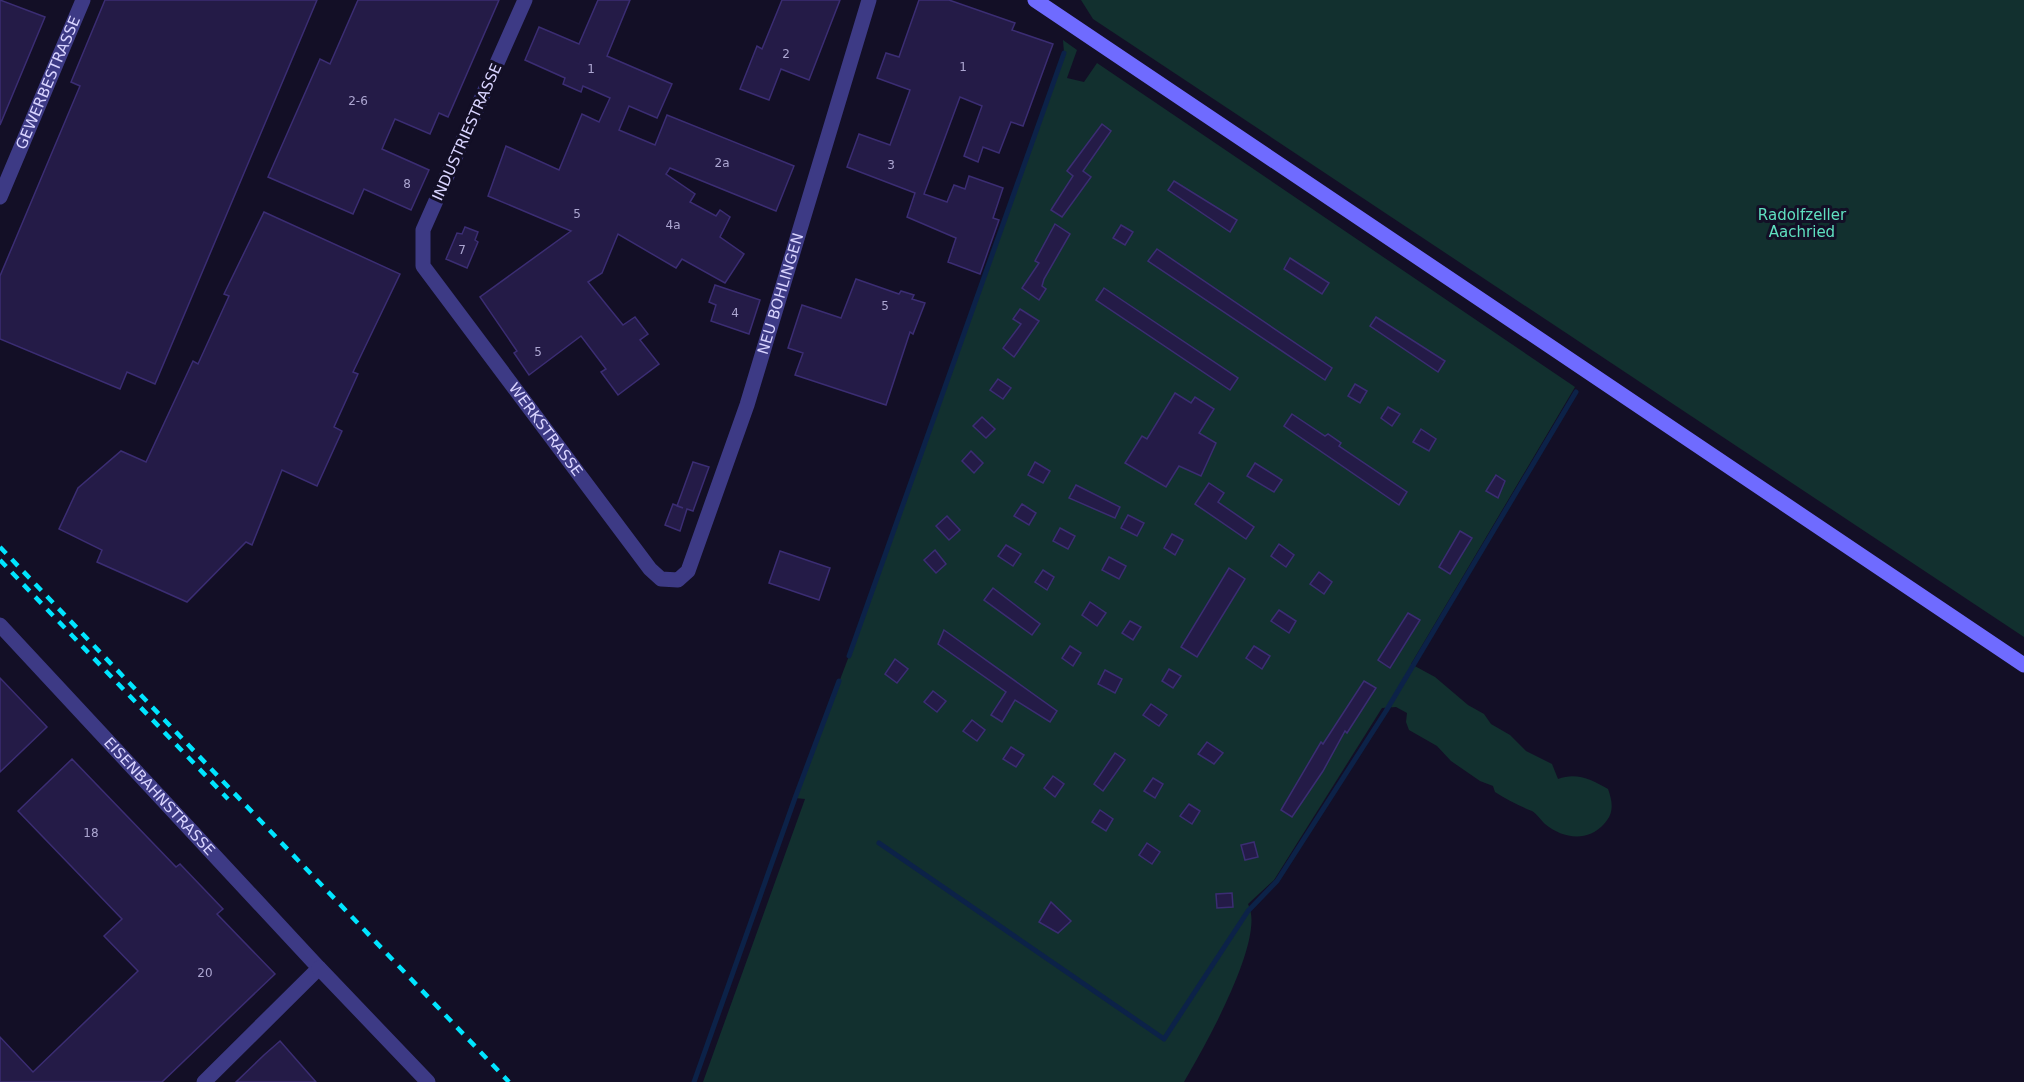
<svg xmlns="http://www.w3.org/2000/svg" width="2024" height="1082" font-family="'DejaVu Sans',sans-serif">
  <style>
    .green { fill: #12302f }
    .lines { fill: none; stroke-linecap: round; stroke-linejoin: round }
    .stream { stroke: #0c2248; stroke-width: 5 }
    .building { fill: #241b47; stroke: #3b2d73; stroke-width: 1.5 }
    .street { stroke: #3d3a85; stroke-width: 15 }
    .secondary { stroke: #6f6bff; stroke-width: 15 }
    .rail { stroke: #00e5ff; stroke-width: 4.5; stroke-dasharray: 9 8; stroke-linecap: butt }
    .labels { text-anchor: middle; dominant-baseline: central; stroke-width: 6; stroke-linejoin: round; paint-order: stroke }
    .number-label { font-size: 12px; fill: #aca6d1 }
    .street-label { font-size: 15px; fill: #d9d4ff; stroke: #130f26 }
    .park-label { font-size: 15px; fill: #5fe0c0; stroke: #130f26 }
  </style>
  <rect width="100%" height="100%" fill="#130f26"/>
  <g class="green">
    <polygon points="1081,0 2024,0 2024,637 1093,19"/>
    <path d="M1063 40 1077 50 1067 78 1084 82 1097 63 1575 387 1411 664 1435 677 1468 705 1484 714 1491 724 1510 735 1526 751 1552 764 1558 779C1577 772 1592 780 1608 789 1613 803 1614 813 1604 824 1588 842 1563 839 1545 824 1541 820 1537 814 1532 811 1519 806 1506 799 1495 792L1493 786 1480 781 1451 761 1437 746 1409 730 1406 722 1407 713 1396 707 1382 708 1274 880 1248 904C1267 938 1203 1049 1184 1082H703L805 799 795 798 849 656 1064 53Z"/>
  </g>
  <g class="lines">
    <g class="stream">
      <polyline points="849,656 1064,53"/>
      <polyline points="879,843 1164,1039 1248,911 1277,881 1386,711 1576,392"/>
      <polyline points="694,1082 795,798 839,681"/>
    </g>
  </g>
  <g class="building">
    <polygon points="0,0 45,17 0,125"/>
    <polygon points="105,0 317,0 155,384 127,372 120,389 0,339 0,276 80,86 71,82"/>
    <polygon points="358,0 499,0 448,117 439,113 430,134 395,119 382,149 429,170 411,210 364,189 353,214 268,177 320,59 330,64"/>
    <polygon points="598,0 630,0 607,56 672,84 657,118 629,106 619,130 655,145 667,115 794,166 776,211 670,168 666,174 695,194 690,202 716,216 720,210 730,217 720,237 744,254 725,283 682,259 676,268 618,234 602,273 588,282 623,325 635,317 648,334 640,340 659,364 618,395 601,372 606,369 581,336 529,375 514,353 517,351 480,297 571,231 488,196 506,146 559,170 582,114 599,122 610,98 583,86 581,92 563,84 565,78 525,60 539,27 579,44"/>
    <polygon points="782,0 840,0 809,80 781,69 769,100 740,89 757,46 762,49"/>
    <polygon points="919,0 949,0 1015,23 1012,30 1053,44 1023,126 1011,122 999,153 983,147 978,162 964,156 982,106 960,97 924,194 947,202 954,185 965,189 969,176 1003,188 993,218 999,220 980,274 948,262 956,238 907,217 915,193 847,167 859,134 890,145 910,90 877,78 886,53 899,57"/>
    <polygon points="1102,124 1111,131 1083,171 1091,177 1062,217 1051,210 1073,176 1067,171"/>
    <polygon points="1174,181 1237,220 1230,232 1168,190"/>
    <polygon points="264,212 400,274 353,372 358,374 334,427 342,431 317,486 282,470 252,545 246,542 187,602 97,562 102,550 59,529 78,488 121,451 146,462 193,361 198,364 229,296 224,294"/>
    <polygon points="1055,224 1070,234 1044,279 1042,286 1046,289 1039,300 1022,288 1039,263 1035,261"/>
    <polygon points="1121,225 1133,232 1125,245 1113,238"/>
    <polygon points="465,227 478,232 475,240 478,242 467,268 446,259 457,233 462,234"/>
    <polygon points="1157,249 1332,368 1325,380 1148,261"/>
    <polygon points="1290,258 1329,283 1322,294 1284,269"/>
    <polygon points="856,279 899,294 901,291 914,295 912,299 925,303 913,334 910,332 886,405 795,375 803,353 788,348 802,305 841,318"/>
    <polygon points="715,285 760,300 749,334 711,321 716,305 709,302"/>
    <polygon points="1104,288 1238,378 1230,390 1096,300"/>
    <polygon points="1020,309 1039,321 1014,357 1003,348 1021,324 1013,319"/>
    <polygon points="1376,317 1445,361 1438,372 1370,326"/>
    <polygon points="998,379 1011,388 1003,399 990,390"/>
    <polygon points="1355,384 1367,391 1360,403 1348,396"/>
    <polygon points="1175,393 1191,403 1195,397 1214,409 1199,433 1216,443 1201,476 1179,466 1166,487 1125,463 1142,436 1147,439"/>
    <polygon points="1388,407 1400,414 1392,426 1381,418"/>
    <polygon points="1292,414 1325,436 1328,434 1341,443 1339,446 1407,492 1399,505 1284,426"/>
    <polygon points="982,417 995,429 986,438 973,426"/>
    <polygon points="1421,429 1436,439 1429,451 1413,442"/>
    <polygon points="971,451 983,463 974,473 962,461"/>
    <polygon points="693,462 709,467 693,511 687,509 680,531 665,525 673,504 683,508 677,506"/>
    <polygon points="1035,462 1050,471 1043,483 1028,475"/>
    <polygon points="1255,463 1282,480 1274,492 1247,476"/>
    <polygon points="1496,475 1505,481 1498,498 1486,491"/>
    <polygon points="1209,483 1224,493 1218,502 1254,527 1246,539 1195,504"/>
    <polygon points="1076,485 1120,507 1115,518 1069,498"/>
    <polygon points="1022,504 1036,513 1029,525 1014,516"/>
    <polygon points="1128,515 1144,523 1137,536 1121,528"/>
    <polygon points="947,516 960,530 949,540 936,526"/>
    <polygon points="1060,528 1075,536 1068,549 1053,541"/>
    <polygon points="1460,531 1472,538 1450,574 1439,567"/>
    <polygon points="1172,534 1183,540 1175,555 1164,548"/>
    <polygon points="1279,544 1294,555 1286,567 1271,556"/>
    <polygon points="1006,545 1021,554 1013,566 998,556"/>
    <polygon points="935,550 946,564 936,573 924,560"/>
    <polygon points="780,551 830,568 819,600 769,583"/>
    <polygon points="1109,557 1126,566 1119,579 1102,570"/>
    <polygon points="1229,568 1245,579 1197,657 1181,647"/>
    <polygon points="1043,570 1054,577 1047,590 1035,582"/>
    <polygon points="1319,572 1332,582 1324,594 1310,584"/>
    <polygon points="993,588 1040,624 1032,635 984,600"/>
    <polygon points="1090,602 1106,613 1097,626 1082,615"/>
    <polygon points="1279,610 1296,621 1289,633 1271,621"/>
    <polygon points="1408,613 1420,620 1390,668 1378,660"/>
    <polygon points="1130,621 1141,627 1133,640 1122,633"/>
    <polygon points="944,630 1057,711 1050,722 1015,700 1002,722 991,715 1006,692 938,644"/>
    <polygon points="1070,646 1081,653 1073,666 1062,658"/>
    <polygon points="1254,646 1270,656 1262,669 1246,658"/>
    <polygon points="895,659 908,669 897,683 885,674"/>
    <polygon points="1169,669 1181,676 1173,688 1162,681"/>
    <polygon points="1105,670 1122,679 1115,693 1098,684"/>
    <polygon points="0,678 47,727 0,772"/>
    <polygon points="1364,681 1376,688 1347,733 1345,731 1323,771 1292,817 1281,810 1321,742 1323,744"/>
    <polygon points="933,691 946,701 937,712 924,702"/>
    <polygon points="1151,704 1167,715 1159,726 1143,715"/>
    <polygon points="972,720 985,730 977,741 963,731"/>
    <polygon points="1207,742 1223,753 1214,764 1198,754"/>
    <polygon points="1011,747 1024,755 1016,767 1003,759"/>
    <polygon points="1115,753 1125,760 1103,791 1094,784"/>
    <polygon points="72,759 176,867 180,864 223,909 217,914 275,974 162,1082 0,1082 0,1037 33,1072 138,971 104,936 122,919 18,811"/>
    <polygon points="1053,776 1064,784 1055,797 1044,788"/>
    <polygon points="1153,778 1163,784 1155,798 1144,791"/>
    <polygon points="1189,804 1200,811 1192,824 1180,816"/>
    <polygon points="1100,810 1113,819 1106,831 1092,822"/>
    <polygon points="1254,842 1258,857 1245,860 1241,845"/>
    <polygon points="1147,843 1160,852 1152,864 1139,855"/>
    <polygon points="1232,893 1233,907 1217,908 1216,894"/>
    <polygon points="1051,902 1071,921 1058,933 1039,922"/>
    <polygon points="280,1041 316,1082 236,1082 264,1055"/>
  </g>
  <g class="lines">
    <g class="street">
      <path id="s1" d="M525 0 423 230V266L650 569 661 579 678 580 688 571 747 405 869 0"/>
      <path id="s2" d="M0 197 83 0"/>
      <path id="s3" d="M0 625 319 968 204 1082"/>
      <polyline points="319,968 428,1082"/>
    </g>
    <polyline class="secondary" points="1035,0 2024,665"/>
    <g class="rail">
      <polyline points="0,547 509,1082"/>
      <polyline points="0,560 228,799"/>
    </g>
  </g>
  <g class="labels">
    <g class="number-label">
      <text x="786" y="54">2</text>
      <text x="963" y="67">1</text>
      <text x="591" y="69">1</text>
      <text x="358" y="101">2-6</text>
      <text x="722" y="163">2a</text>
      <text x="891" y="165">3</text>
      <text x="407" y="184">8</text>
      <text x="577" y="214">5</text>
      <text x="673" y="225">4a</text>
      <text x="462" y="250">7</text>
      <text x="885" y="306">5</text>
      <text x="735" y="313">4</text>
      <text x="538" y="352">5</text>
      <text x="91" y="833">18</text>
      <text x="205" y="973">20</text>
    </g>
    <g class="street-label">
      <text stroke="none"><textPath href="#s2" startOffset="124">GEWERBESTRASSE</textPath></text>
      <text transform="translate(467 132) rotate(-66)">INDUSTRIESTRASSE</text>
      <text stroke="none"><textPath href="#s1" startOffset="1004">NEU BOHLINGEN</textPath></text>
      <text stroke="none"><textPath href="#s1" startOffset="492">WERKSTRASSE</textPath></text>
      <text stroke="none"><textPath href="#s3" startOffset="234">EISENBAHNSTRASSE</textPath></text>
    </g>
    <g class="park-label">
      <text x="1802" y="215">Radolfzeller<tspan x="1802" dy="17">Aachried</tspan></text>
    </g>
  </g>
</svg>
